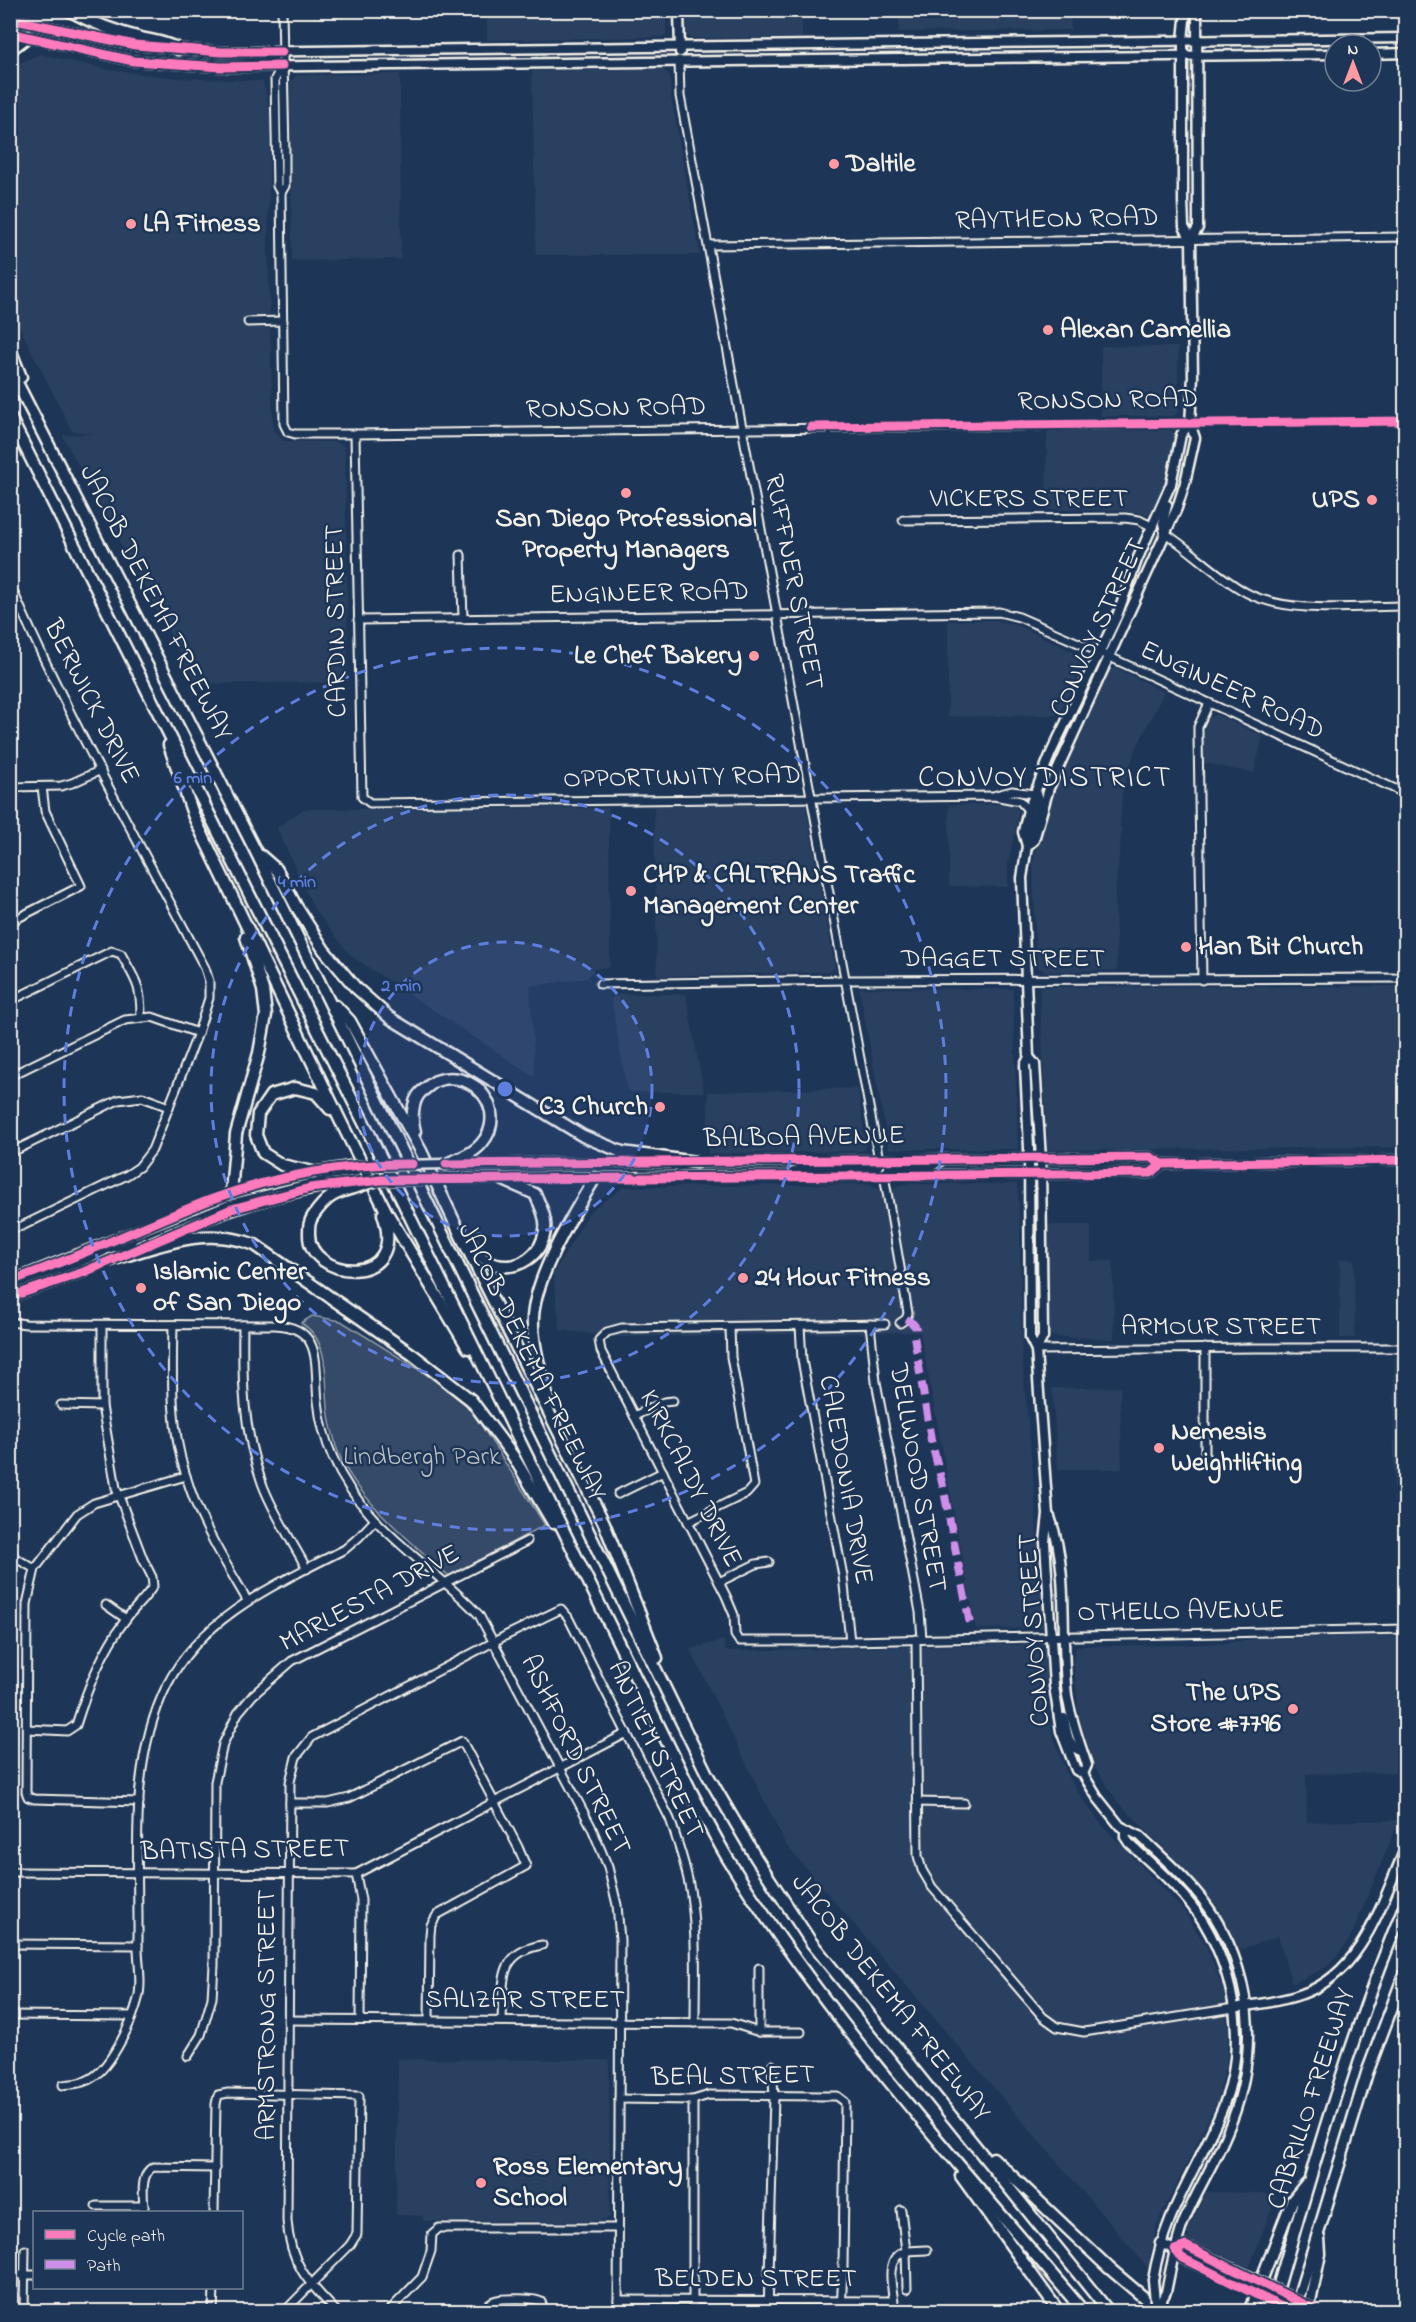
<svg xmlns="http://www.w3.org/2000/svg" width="1416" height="2322" font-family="'Indie Flower',sans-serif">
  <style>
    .built { fill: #2a4060 }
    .green { fill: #354a67; stroke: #949ea8; stroke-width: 1.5 }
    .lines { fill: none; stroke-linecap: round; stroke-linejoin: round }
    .minor-casing { stroke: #f4f1e8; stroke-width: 11 }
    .major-casing { stroke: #f4f1e8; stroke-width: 13 }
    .highway-casing { stroke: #f4f1e8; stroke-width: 15 }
    .minor { stroke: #1d3557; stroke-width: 7 }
    .major { stroke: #1d3557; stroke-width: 8 }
    .highway { stroke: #1d3557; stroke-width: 10 }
    .major-bridge-casing { stroke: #f4f1e8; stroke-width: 13; stroke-linecap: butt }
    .highway-bridge-casing { stroke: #f4f1e8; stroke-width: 15; stroke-linecap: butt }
    .major-bridge { stroke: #1d3557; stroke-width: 8 }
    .highway-bridge { stroke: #1d3557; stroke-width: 10 }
    .quiet { stroke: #ce8fe9; stroke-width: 8; stroke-dasharray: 15 8; stroke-linecap: butt }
    .cycleway-casing { stroke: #1d3557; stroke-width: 13 }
    .cycleway { stroke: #fd7abc; stroke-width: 9 }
    .ring { fill: none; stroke: #5e7fdd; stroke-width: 3; stroke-dasharray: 10 8 }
    .poi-dot { fill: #ff9aa2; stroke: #1d3557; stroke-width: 2 }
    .labels { text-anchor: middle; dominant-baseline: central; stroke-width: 5; stroke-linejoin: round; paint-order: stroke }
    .poi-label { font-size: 27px; font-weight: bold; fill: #f4f1e8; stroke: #1d3557; text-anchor: start }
    .street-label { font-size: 27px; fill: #f4f1e8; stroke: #1d3557 }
    .park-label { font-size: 27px; fill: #bbbfc1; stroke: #1d3557 }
    .quarter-label { font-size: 30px; letter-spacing: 1.5px; fill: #f4f1e8; stroke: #1d3557 }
    .centre { fill: #5e7fdd; stroke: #1d3557; stroke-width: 3 }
    .ring-label { font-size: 18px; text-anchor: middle; font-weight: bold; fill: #5e7fdd; stroke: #1d3557; stroke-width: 5; stroke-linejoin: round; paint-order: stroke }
  </style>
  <rect width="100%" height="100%" fill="#1d3557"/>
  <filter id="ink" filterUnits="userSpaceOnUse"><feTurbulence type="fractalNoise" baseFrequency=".0167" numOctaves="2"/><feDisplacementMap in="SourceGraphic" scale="12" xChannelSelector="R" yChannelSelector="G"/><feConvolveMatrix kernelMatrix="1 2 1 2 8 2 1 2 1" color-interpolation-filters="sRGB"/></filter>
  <g filter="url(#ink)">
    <g class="built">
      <polygon points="487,11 666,11 666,35 661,37 487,40"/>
      <polygon points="685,11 802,11 802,38 690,38 686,35"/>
      <polygon points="899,11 1070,11 1071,30 899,32"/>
      <polygon points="40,54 109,70 176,78 263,81 270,111 268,249 273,431 276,431 283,441 336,442 345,447 348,682 196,684 62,435 93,434 72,431 11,310 11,67"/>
      <polygon points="663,69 670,76 671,97 700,255 536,255 532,71"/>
      <polygon points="400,74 401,259 292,261 290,81 297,75"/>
      <polygon points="1101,346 1178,347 1178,412 1173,416 1101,416"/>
      <polygon points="1168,430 1174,432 1175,439 1162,489 1151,515 1118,510 1046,510 1047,431"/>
      <polygon points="995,620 1019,626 1082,656 1084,663 1059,715 948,717 948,621"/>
      <polygon points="1116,668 1164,692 1135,751 1122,794 1120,827 1122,828 1115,894 1117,970 1045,972 1036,965 1033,864 1037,844 1052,788 1106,671"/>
      <polygon points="1217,715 1263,736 1254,773 1203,763 1203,735 1206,723 1210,717"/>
      <polygon points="805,803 835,968 830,972 657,976 654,806"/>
      <polygon points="1013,804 1018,810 1018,816 1008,864 1008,887 949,886 949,805"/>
      <polygon points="609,808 610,967 594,969 587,978 530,986 535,1077 351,956 314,909 277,828 303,809"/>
      <polygon points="1405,986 1405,1147 1048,1150 1039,987"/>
      <polygon points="859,988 1013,989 1018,1149 889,1149"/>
      <polygon points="618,994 686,994 704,1092 632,1092 627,1089 611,999"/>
      <polygon points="858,1088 866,1146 863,1151 708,1154 708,1092"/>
      <polygon points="870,1184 877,1189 893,1190 899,1185 908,1184 1017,1184 1020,1223 1022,1358 1034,1484 1043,1628 976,1629 920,1332 616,1337 560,1330 553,1274 590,1211 624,1187"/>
      <polygon points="1048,1225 1091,1225 1091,1261 1113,1261 1114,1339 1053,1337 1050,1334"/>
      <polygon points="1354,1259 1355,1338 1340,1338 1340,1259"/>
      <rect x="1394" y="1357" width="11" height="143"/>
      <polygon points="1120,1387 1122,1469 1058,1469 1052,1388"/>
      <polygon points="1405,1635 1405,1772 1306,1774 1307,1822 1399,1820 1353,1932 1345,1946 1325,1968 1292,1984 1278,1936 1239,1950 1232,1933 1217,1908 1189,1873 1117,1801 1096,1769 1079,1717 1073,1657 1077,1646 1177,1645 1225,1643 1254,1639"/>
      <polygon points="724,1640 725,1651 1038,1644 1045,1649 1047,1701 1052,1732 1065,1769 1078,1793 1102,1825 1184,1911 1206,1946 1224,1991 1228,2027 1227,2056 1218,2100 1156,2226 1148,2268 786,1845 690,1649"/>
      <polygon points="398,2059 609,2060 610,2217 600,2221 423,2221 423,2216 396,2215"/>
      <polygon points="1206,2192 1263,2193 1276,2197 1249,2268 1190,2240 1187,2233"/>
    </g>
    <path class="green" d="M312 1316 341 1321 434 1379 471 1409 545 1525 449 1576C412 1542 351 1495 336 1446 334 1436 330 1425 329 1415 324 1384 332 1341 301 1323Z"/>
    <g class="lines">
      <g class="minor-casing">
        <g id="minor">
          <polyline points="282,10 285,153 285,186 281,193 284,424 288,432 295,434 355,434 1406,421"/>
          <polyline points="679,60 680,96 879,1160"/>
          <polyline points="281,193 277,186 275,79 282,66"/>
          <polyline points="709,245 1406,237"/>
          <polyline points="248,322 283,321"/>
          <polyline points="355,434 362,797 370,803 994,796 1020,801 1028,810"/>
          <polyline points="903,520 1125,518 1139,520 1153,527"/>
          <path d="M1165 533C1194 552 1217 577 1247 593 1289 615 1358 606 1406 606"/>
          <polyline points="461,555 463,619"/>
          <path d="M10 584C67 716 138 841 205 968L209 981V998L198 1033 152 1150 139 1167 127 1175 22 1226 10 1229"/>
          <polyline points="358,620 999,612 1019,617 1099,652 1406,794"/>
          <polyline points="10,787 61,786 72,783 101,770"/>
          <polyline points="996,795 1012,791 1034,794"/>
          <polyline points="10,922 81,886 45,811 42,787"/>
          <polyline points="1202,980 1198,736 1198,727 1209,703"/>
          <polyline points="600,984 846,980 1406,978"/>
          <path d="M10 1001 112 951 121 954C136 981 141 985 141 1017"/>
          <polyline points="10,1076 125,1020 152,1017 198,1033"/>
          <polyline points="10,1153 118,1100 142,1097 169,1107"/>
          <polyline points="884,1175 908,1313 906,1319 900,1323"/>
          <path d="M10 1322 26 1324 275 1325C324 1327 314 1366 318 1401 320 1421 325 1440 333 1458 361 1525 431 1564 479 1615L591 1826 608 1867 617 1905 620 1940 618 2312"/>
          <polyline points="870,1324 876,1382 920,1612 922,1639"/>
          <polyline points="885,1324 622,1328 607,1332 599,1340 601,1351 726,1596 734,1615 735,1635 739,1641 850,1641 1406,1629"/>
          <path d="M173 1325C172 1375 170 1428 186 1476 199 1521 224 1560 247 1600"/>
          <path d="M243 1325C242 1381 243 1430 262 1483 273 1513 292 1541 307 1569"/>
          <polyline points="800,1326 802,1360 843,1576 850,1641"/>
          <polyline points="1205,1348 1205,1457"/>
          <polyline points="1036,1350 1256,1348 1406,1348"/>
          <polyline points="61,1405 102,1406"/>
          <polyline points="634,1416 664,1402 673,1401"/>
          <polyline points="618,1494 663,1472"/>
          <polyline points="688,1522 747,1493 754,1485 731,1357 730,1327"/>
          <polyline points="10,1555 35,1569"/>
          <polyline points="719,1582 756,1564 769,1562"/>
          <polyline points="106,1605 126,1619"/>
          <polyline points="916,1639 918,1856 922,1870 932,1887 1043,2017 1057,2027 1084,2032 1234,2008"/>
          <path d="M27 1729 67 1731 76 1725C88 1687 102 1651 126 1619 134 1608 146 1598 153 1586L152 1577 143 1559 116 1488 102 1406V1325"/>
          <polyline points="139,1802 34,1799 28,1797 26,1792 27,1604 35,1569 77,1514 94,1503 186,1476"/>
          <polyline points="917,1802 964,1803"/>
          <polyline points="290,1803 328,1803 349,1798 462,1741 518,1847 526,1866 437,1915 431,1925 430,1935 429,2021"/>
          <polyline points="10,1872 356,1874 627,1733"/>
          <polyline points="356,1874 361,1900 360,2020"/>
          <polyline points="10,1944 138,1945"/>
          <polyline points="759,1968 759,2032"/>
          <polyline points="10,2015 131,2016"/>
          <polyline points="288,2020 731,2023 759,2032 801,2032"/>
          <path d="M502 2021C504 1984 496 1953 542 1945"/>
          <polyline points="188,2056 201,2035 212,1998 214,1965 215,1782 223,1744 238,1713 253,1695 292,1661 527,1541"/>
          <path d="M63 2085C70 2084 79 2084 85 2081 109 2074 132 2022 138 1999 143 1981 137 1959 138 1940 139 1856 128 1763 167 1685 203 1615 279 1583 345 1549L359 1537 375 1520"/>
          <polyline points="619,2099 693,2100 709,2095 829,2096 837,2096 845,2102 843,2268 841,2312"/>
          <polyline points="96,2206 144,2206"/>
          <path d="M144 2212C144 2198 139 2175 153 2167L215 2168"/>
          <polyline points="214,2212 216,2104 218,2095 228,2093 359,2096 357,2234 350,2245 284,2312"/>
          <polyline points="10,2275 34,2275"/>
          <polyline points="907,2289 906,2251 927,2250"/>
          <path d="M618 2300 894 2301C891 2283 885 2258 906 2251L901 2210"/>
          <polyline points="24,2312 25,2250"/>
          <polyline points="213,2312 214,2288"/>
          <path d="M337 2312C308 2283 290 2263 287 2221L290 1782 296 1757 312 1737 505 1636 561 1609 568 1617 670 1819C679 1846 689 1875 692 1903 697 1943 695 1983 695 2023"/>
          <polyline points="388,2312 422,2277 431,2251 432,2234 439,2228 618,2228"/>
          <path d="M482 2312C486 2306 491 2301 497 2300 504 2298 537 2298 541 2302 543 2305 543 2308 543 2312"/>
          <polyline points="693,2312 693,2100"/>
          <polyline points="768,2312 774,2096 772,2065"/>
        </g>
      </g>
      <g class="major-casing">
        <g id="major">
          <polyline points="679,10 680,52"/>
          <polyline points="10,19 135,45 221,52 1406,38"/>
          <polyline points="10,33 133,61 221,67 1335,54"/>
          <polyline points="1371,54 1406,53"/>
          <polyline points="1191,239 1198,228 1197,10"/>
          <polyline points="1165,533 1163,523 1167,505"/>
          <polyline points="1033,840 1028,835 1039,801 1038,796 1034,794"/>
          <polyline points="1027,846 1034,840 1049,788 1177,508 1185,483 1195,438 1190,423 1193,377 1191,239 1184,227 1183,201 1183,40 1186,10"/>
          <polyline points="1029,1057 1035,1064 1041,1159 1043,1337 1036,1350"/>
          <polyline points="691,1162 1150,1157 1162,1164 1406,1160"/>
          <polyline points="448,1164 669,1162"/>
          <polyline points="793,1172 804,1169 872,1168 878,1166 879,1160"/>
          <polyline points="884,1175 889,1168 932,1166 942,1160"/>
          <polyline points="452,1179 1151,1173 1162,1164"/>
          <path d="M140 1247C212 1216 279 1190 358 1182"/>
          <polyline points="10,1281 231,1193 313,1172 349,1166"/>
          <polyline points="10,1297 84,1272 114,1258"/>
          <path d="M1050 1517C1070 1573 1060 1636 1067 1695 1071 1720 1079 1741 1087 1765L1083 1774"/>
          <path d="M1064 1718C1067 1730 1067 1749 1082 1751"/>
          <path d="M1125 1830V1837L1129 1843C1155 1867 1185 1892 1204 1923 1236 1977 1247 2048 1223 2107 1198 2169 1164 2211 1153 2280"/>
          <path d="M1234 2008C1256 2004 1281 2002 1302 1994 1364 1972 1382 1901 1406 1847"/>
          <polyline points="1160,2243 1175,2250 1182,2258 1244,2287"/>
          <polyline points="1175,2250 1186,2246 1249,2276"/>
          <path d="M1166 2292C1171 2268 1175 2244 1184 2221 1196 2192 1214 2164 1226 2135 1258 2064 1256 1983 1214 1916 1195 1885 1166 1861 1140 1836L1120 1826 1097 1797 1083 1774 1076 1770 1061 1731 1054 1686 1045 1542 1048 1514 1039 1393 1036 1350 1030 1338 1029 1148 1025 1065 1029 1057 1022 878 1027 846 1023 832 1028 810 1051 753 1117 616 1137 560 1171 484 1181 435 1190 423"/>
          <polyline points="1402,2312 1406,2305"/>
        </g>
      </g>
      <g class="highway-casing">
        <g id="highway">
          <path d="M68 10C91 22 116 32 141 38 154 41 166 42 178 49"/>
          <polyline points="10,50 27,37"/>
          <polyline points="10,349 21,377"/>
          <polyline points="10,369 256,852 707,1774 756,1858 811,1942 1109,2312"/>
          <path d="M10 417 368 1131 691 1791C703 1814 715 1837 728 1859 829 2022 961 2166 1084 2312"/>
          <polyline points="169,745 194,817 341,1122 386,1211 468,1348"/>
          <polyline points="261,856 277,870 296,906 324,950 355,987 390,1018 583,1136 622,1152 696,1162"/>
          <polyline points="336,1006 350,1021 421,1151 463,1240 604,1523 657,1658"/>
          <path d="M415 1131C411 1119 412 1101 421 1092 426 1089 431 1083 436 1081 474 1067 509 1111 482 1143 473 1154 458 1159 446 1164"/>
          <polyline points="313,1172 282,1165 263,1153 256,1135 258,1114 271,1095 295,1088 316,1093 330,1109"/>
          <path d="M357 1187C334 1193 327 1196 313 1216 309 1222 309 1226 309 1234 308 1280 409 1290 383 1214"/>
          <polyline points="231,1193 236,1134 259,1053 266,1015 263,990 246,937"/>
          <path d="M470 1242C476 1251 483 1261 494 1264 518 1272 542 1255 545 1230 547 1218 540 1205 535 1194L501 1179"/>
          <path d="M111 1260C161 1246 204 1225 255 1245L413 1355 471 1400 513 1456 553 1523"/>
          <path d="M548 1399C542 1375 534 1351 533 1326 530 1284 573 1214 595 1178"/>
          <polyline points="993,2158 1109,2268 1161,2312"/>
          <polyline points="961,2176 1059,2312"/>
          <polyline points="1249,2312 1292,2201 1306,2184"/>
          <path d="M1271 2312C1311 2173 1350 2035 1406 1902"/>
          <polyline points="1294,2312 1367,2073 1406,1970"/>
          <polyline points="1308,2312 1320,2254 1319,2238"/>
        </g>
      </g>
      <use href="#minor" class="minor"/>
      <use href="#major" class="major"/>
      <use href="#highway" class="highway"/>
      <g class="major-bridge-casing">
        <g id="major-bridge">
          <polyline points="349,1166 446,1164"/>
          <polyline points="371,1181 452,1179"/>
          <polyline points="1249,2276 1320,2312"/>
          <polyline points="1153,2280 1156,2312"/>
          <polyline points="1244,2287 1292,2312"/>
          <polyline points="1156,2311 1166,2292"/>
        </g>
      </g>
      <g class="highway-bridge-casing">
        <polyline id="highway-bridge" points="357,1187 375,1181"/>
      </g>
      <use href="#major-bridge" class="major-bridge"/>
      <use href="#highway-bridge" class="highway-bridge"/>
      <path class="quiet" d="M906 1319C914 1324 919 1327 914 1336L931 1440 943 1486 970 1624"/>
      <g class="cycleway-casing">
        <g id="cycleway">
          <polyline points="10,19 135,45 221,52 282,52"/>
          <polyline points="10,33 133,61 221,67 282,66"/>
          <polyline points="811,427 1406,421"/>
          <polyline points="446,1164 1150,1157 1162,1164 1406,1160"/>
          <polyline points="641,1178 1151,1173 1162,1164"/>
          <path d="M10 1281C78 1258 143 1226 210 1200 274 1176 345 1163 412 1164"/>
          <polyline points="10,1297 84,1272 232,1209 310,1188 381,1180 634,1178"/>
          <polyline points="1292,2312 1182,2258 1175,2250 1186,2246 1320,2312"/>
        </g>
      </g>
      <use href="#cycleway" class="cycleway"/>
    </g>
  </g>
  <circle cx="505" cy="1089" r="147" fill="#5e7fdd" fill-opacity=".12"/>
  <g class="ring">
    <circle cx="505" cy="1089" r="147"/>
    <circle cx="505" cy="1089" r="294"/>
    <circle cx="505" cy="1089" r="441"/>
  </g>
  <g class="poi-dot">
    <circle cx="834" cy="164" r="6"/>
    <circle cx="131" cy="224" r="6"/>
    <circle cx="1048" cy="330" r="6"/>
    <circle cx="626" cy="493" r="6"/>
    <circle cx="1372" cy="500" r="6"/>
    <circle cx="754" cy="656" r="6"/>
    <circle cx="631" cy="891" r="6"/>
    <circle cx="1186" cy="947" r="6"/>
    <circle cx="660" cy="1107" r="6"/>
    <circle cx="743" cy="1278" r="6"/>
    <circle cx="141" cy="1288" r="6"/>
    <circle cx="1159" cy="1448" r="6"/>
    <circle cx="1293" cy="1709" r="6"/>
    <circle cx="481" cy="2183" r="6"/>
  </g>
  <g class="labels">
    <g class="poi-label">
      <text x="846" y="164">Daltile</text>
      <text x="143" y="224">LA Fitness</text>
      <text x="1060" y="330">Alexan Camellia</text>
      <text x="1360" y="500" text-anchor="end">UPS</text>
      <text x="626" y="519" text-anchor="middle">San Diego Professional<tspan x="626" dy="31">Property Managers</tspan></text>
      <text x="742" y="656" text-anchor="end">Le Chef Bakery</text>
      <text x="643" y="875">CHP &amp; CALTRANS Traffic<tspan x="643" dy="31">Management Center</tspan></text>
      <text x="1198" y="947">Han Bit Church</text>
      <text x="648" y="1107" text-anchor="end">C3 Church</text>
      <text x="153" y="1272">Islamic Center<tspan x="153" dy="31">of San Diego</tspan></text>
      <text x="755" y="1278">24 Hour Fitness</text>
      <text x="1171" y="1432">Nemesis<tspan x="1171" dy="31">Weightlifting</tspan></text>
      <text x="1281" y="1693" text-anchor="end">The UPS<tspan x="1281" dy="31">Store #7796</tspan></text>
      <text x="493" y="2167">Ross Elementary<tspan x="493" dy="31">School</tspan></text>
    </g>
    <g class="street-label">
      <text transform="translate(1057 220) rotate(-1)">RAYTHEON ROAD</text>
      <text transform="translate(1108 401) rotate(-1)">RONSON ROAD</text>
      <text transform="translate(616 409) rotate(-1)">RONSON ROAD</text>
      <text x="1029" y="499">VICKERS STREET</text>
      <text transform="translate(793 582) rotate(79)">RUFFNER STREET</text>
      <text transform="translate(649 594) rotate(-1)">ENGINEER ROAD</text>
      <text transform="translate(155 603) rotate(63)">JACOB DEKEMA FREEWAY</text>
      <text transform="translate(337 621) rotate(-91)">CARDIN STREET</text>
      <text transform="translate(1099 628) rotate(-65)">CONVOY STREET</text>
      <text transform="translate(1232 691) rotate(25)">ENGINEER ROAD</text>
      <text transform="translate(91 702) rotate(63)">BERWICK DRIVE</text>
      <text transform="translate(682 778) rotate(-1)">OPPORTUNITY ROAD</text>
      <text x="1003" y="959">DAGGET STREET</text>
      <text transform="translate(804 1138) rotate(-1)">BALBOA AVENUE</text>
      <text x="1221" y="1327">ARMOUR STREET</text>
      <text transform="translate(531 1362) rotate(64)">JACOB DEKEMA FREEWAY</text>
      <text transform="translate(917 1478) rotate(80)">DELLWOOD STREET</text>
      <text transform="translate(690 1479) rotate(63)">KIRKCALDY DRIVE</text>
      <text transform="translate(845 1480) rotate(80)">CALEDONIA DRIVE</text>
      <text transform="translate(370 1599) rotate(-28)">MARLESTA DRIVE</text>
      <text transform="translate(1181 1612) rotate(-1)">OTHELLO AVENUE</text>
      <text transform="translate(1035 1630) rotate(-94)">CONVOY STREET</text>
      <text transform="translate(655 1750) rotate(65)">ANTIEM STREET</text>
      <text transform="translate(575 1755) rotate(64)">ASHFORD STREET</text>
      <text transform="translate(245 1851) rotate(-1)">BATISTA STREET</text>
      <text transform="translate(890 1998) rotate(52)">JACOB DEKEMA FREEWAY</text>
      <text x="525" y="2000">SALIZAR STREET</text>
      <text transform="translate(267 2015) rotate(-90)">ARMSTRONG STREET</text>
      <text transform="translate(733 2077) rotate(-1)">BEAL STREET</text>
      <text transform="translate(1312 2099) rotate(-72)">CABRILLO FREEWAY</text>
      <text x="756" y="2279">BELDEN STREET</text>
    </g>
    <g class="park-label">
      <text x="422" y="1457">Lindbergh Park</text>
    </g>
    <g class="quarter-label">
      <text x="1045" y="779">CONVOY DISTRICT</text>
    </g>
  </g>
  <circle cx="505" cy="1089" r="9" class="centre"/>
  <g class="ring-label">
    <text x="193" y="783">6 min</text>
    <text x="297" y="887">4 min</text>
    <text x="401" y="991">2 min</text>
  </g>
  <rect width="1416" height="2322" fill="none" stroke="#1d3557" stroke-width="36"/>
  <rect x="18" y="18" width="1380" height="2286" fill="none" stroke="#f4f1e8" stroke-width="2" filter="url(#ink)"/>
  <rect x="33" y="2211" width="210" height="78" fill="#1d3557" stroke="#738091" stroke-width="1.5"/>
  <rect x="45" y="2230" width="30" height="9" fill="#fd7abc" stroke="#738091" stroke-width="1.5"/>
  <text x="87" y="2241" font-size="18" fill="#f4f1e8">Cycle path</text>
  <rect x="45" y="2260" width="30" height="9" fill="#ce8fe9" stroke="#738091" stroke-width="1.5"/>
  <text x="87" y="2271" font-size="18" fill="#f4f1e8">Path</text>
  <g transform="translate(1353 63)"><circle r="28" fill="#1d3557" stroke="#738091" stroke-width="1.5"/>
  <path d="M0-4.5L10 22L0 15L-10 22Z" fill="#ff9aa2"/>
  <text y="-9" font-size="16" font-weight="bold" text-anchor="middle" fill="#f4f1e8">N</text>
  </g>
</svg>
